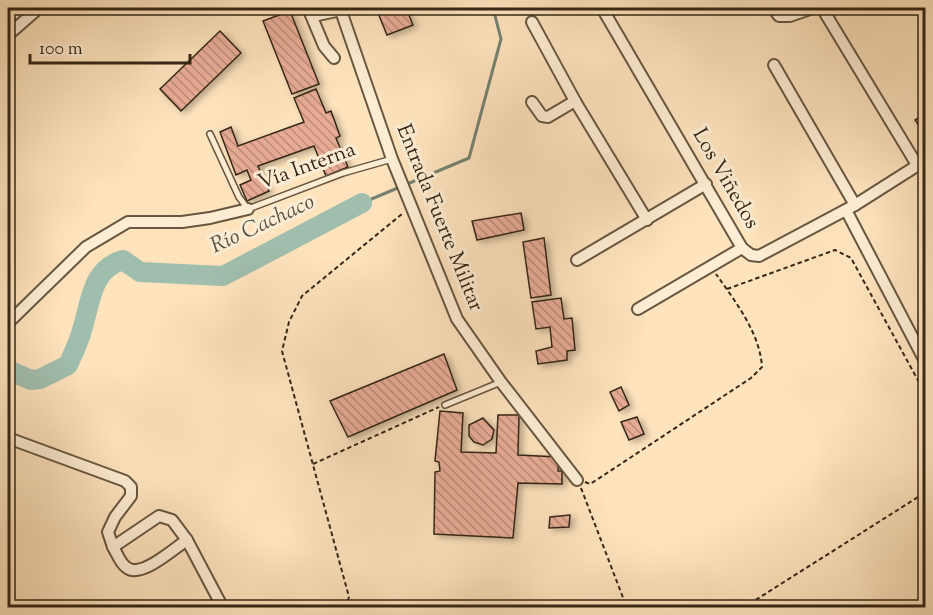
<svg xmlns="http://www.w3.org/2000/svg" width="933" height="615" font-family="'Sorts Mill Goudy',serif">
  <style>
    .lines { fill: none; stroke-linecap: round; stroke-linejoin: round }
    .stream { stroke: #758271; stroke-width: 3 }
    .river { stroke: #a0beae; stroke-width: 20 }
    .building { fill: url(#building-back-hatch); stroke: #352716; stroke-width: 1.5; filter: url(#shadow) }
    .service-casing { stroke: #675640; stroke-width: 8 }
    .minor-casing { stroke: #675640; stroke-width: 14 }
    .path { stroke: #352716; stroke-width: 2; stroke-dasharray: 4.5 3; stroke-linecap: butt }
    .service { stroke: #feedd4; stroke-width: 5 }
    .minor { stroke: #feedd4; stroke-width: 10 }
    .labels { text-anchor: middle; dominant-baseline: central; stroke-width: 6; stroke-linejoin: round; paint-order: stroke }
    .street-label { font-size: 21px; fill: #352716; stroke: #feedd4 }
    .water-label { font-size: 22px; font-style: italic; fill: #555444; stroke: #feedd4 }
  </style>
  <defs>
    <pattern id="building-back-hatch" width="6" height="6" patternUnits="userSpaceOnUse" patternTransform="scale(1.5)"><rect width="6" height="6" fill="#e7ab95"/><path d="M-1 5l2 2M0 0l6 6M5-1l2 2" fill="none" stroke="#bc8b79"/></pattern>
    <filter id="shadow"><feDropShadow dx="4" dy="2.5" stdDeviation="3" flood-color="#0004"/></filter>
  </defs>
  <rect width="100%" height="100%" fill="#fee3bd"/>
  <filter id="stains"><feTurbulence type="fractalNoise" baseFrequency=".00333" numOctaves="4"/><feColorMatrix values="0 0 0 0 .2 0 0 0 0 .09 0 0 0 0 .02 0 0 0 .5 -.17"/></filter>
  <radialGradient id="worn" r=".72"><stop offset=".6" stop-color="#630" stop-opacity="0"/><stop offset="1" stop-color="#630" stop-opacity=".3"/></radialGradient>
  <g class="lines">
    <polyline class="stream" points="362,203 469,158 501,39 493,8"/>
    <path class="river" d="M8 370 31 380 40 379 68 365C73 354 79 342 82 330 91 302 91 269 123 260L140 272 223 276 362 203"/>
  </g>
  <g class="building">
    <polygon points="376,8 406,8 413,25 387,35"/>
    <polygon points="290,11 319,84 292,94 263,21"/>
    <polygon points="220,31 241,53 181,111 160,89"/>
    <polygon points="316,89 326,113 331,111 340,136 336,138 348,167 326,176 314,146 258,166 269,191 247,201 240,185 251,180 247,170 236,175 220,132 231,127 238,146 304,122 294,98"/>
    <polygon points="923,115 926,123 920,127 915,120"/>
    <polygon points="521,213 524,230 477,240 472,221"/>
    <polygon points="544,238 551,295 531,298 523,242"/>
    <polygon points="561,298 564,319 572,318 575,350 567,351 567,360 538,364 536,351 552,347 550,327 536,329 532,302"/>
    <polygon points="444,354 457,390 348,437 330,401"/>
    <polygon points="621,387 629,405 619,411 610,392"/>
    <polygon points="440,411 463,413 461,452 496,453 498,415 519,415 518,455 559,457 558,471 562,471 562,484 518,483 513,538 434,534 435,472 440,471 439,462 435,461"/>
    <polygon points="637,417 644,434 629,440 621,422"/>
    <polygon points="483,418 494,430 492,439 483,445 474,442 469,436 469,425"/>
    <polygon points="570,515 569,527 549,528 550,517"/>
  </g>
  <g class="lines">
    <g class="service-casing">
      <g id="service">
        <polyline points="210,134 239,197 248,209 343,173 392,159"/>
        <polyline points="445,405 501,382"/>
      </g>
    </g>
    <g class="minor-casing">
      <g id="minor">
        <polyline points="308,8 324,46 334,58"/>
        <polyline points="340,8 392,159 457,319 501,382 577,480"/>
        <polyline points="602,8 742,248 751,255 759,256 855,205 926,160"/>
        <polyline points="773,8 779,16 790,16 813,8"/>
        <polyline points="822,8 917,165"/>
        <polyline points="313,16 341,10"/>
        <polyline points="532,22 575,101 647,220"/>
        <polyline points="8,35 39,8"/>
        <polyline points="774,65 855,205"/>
        <polyline points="532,102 542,116 548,117 575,101"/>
        <polyline points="846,210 926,363"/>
        <polyline points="577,260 706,184"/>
        <polyline points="638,309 742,248"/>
        <polyline points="8,323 86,247 128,222 182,222 210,218 248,209"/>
        <polyline points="8,438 125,481 131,487 131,496 115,517 108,532 113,547 159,516 172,520 187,540 223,608"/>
        <path d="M113 547C117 553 120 563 126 567 140 580 173 549 187 540"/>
      </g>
    </g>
    <g class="path">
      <polyline points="727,289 835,250 851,258 926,395"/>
      <polyline points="313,464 439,407"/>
      <path d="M585 482 590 484 598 479 751 378 762 367C760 333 735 301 716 274"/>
      <polyline points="581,488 627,608"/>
      <polyline points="345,608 349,597 282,351 289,322 302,296 402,214"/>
      <polyline points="743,608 926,492"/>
    </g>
    <use href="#service" class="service"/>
    <use href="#minor" class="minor"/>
  </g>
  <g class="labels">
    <g class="street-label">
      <text transform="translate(307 167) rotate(-20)">Vía Interna</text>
      <text transform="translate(725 179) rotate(60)">Los Viñedos</text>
      <text transform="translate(439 218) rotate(68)">Entrada Fuerte Militar</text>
    </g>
    <g class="water-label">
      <text transform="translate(263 225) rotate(-25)">Río Cachaco</text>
    </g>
  </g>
  <rect width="933" height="615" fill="none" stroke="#fee3bd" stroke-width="30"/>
  <rect x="9" y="9" width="915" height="597" fill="none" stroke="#352716" stroke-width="3"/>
  <rect x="15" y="15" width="903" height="585" fill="none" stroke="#352716" stroke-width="1.5"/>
  <path d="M30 54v9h160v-9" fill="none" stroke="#352716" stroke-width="3"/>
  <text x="39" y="54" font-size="18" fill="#352716" stroke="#feedd4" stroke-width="4.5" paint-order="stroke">100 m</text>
  <rect width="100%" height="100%" filter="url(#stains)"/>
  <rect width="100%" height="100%" fill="url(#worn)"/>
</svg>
